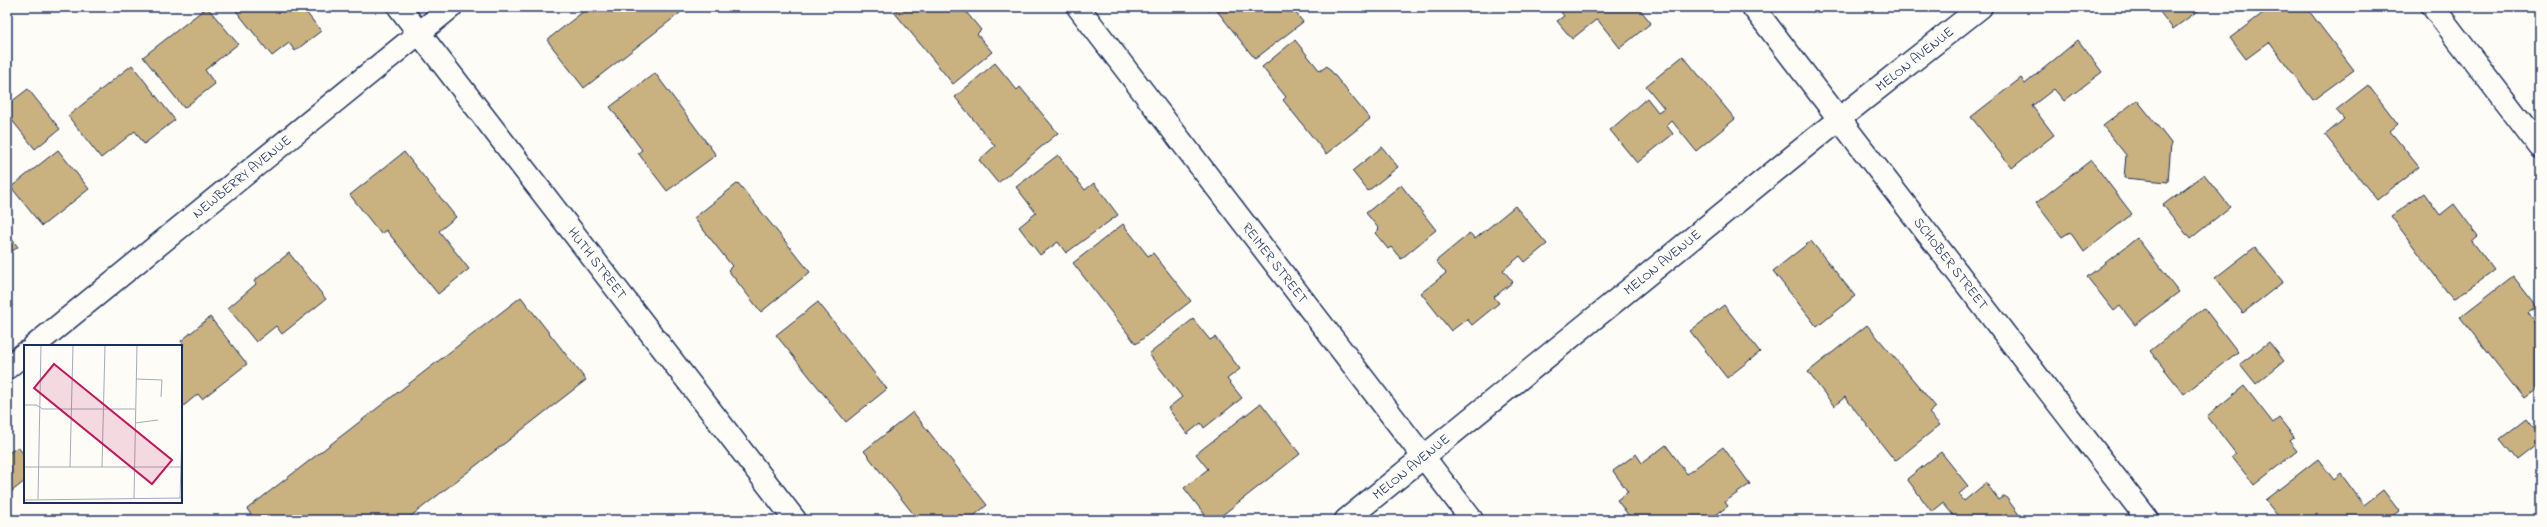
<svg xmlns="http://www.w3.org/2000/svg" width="2547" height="527" font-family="'Indie Flower',sans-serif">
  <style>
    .building { fill: #c9b180; stroke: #1b2f5e }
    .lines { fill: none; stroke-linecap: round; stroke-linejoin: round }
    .minor-casing { stroke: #1b2f5e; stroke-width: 25 }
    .minor { stroke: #fdfcf7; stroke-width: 22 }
    .labels { text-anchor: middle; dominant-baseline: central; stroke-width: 4; stroke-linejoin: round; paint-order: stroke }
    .street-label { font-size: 14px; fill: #1b2f5e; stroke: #fdfcf7 }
    .inset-road { fill: none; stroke: #a3aaba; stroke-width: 1 }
    .view { fill: #c2185b; fill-opacity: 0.15; stroke: #c2185b; stroke-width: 2 }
    .inset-edge { fill: none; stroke: #1b2f5e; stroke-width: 2 }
  </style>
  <rect width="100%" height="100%" fill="#fdfcf7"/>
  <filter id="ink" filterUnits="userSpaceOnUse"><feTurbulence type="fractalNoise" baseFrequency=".025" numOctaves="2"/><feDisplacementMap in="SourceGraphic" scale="8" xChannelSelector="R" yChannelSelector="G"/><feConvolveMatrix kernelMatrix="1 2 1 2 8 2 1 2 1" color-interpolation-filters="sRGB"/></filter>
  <g filter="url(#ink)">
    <g class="building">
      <polygon points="207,7 238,44 205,70 215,84 184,108 143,57"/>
      <polygon points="233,7 302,7 321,31 295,51 289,43 272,56"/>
      <polygon points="589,7 675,7 680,13 584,88 547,40"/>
      <polygon points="901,7 962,7 981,30 977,34 992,52 953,84 894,12"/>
      <polygon points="1206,7 1291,7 1303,22 1255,59 1214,7 1209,11"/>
      <polygon points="1557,7 1638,7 1651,23 1620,48 1597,19 1572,39 1557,21 1564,16"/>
      <polygon points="2156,7 2203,7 2173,29"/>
      <polygon points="2271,7 2306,7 2354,70 2313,100 2269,42 2246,59 2230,38"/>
      <polygon points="1295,40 1320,71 1327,66 1370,119 1326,154 1283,100 1286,97 1262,67"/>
      <polygon points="2078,40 2102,72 2064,101 2054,89 2032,106 2054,135 2012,168 1971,117 2021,78 2025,84"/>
      <polygon points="1683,56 1735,119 1696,151 1672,121 1667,126 1673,134 1637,163 1610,130 1647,98 1658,112 1664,108 1646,86"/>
      <polygon points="995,63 1017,90 1020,87 1058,133 998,183 979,160 995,146 955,97"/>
      <polygon points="132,65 175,120 144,144 135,131 101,158 68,116"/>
      <polygon points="655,73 716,155 667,191 638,153 642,150 610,107"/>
      <polygon points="2368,85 2398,124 2390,131 2419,167 2377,200 2325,135 2344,119 2336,110"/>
      <polygon points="28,89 60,129 35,149 7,114 7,105"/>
      <polygon points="2137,100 2171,143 2168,182 2124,178 2126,155 2103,126"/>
      <polygon points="1382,147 1398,167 1368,191 1352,171"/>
      <polygon points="58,150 89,189 42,226 11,187"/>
      <polygon points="404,152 456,217 439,231 469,269 438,294 386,230 381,234 350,195"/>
      <polygon points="1058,155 1085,190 1094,183 1118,215 1066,253 1058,242 1040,255 1019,227 1036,213 1016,187"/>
      <polygon points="2091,160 2132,214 2084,252 2070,232 2062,237 2036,203"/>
      <polygon points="2204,174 2230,207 2190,239 2163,205"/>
      <polygon points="738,183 810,272 761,312 728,270 732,266 694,218"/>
      <polygon points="1401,185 1436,230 1401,259 1391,247 1388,249 1375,233 1379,229 1366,213"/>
      <polygon points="2424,193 2440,215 2454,204 2478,236 2472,241 2494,270 2453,300 2391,216"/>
      <polygon points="1515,206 1547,244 1525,262 1520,256 1503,270 1513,282 1494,297 1499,303 1472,325 1467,319 1451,331 1421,293 1446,273 1436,261 1470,233 1475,239"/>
      <polygon points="1123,224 1148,256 1153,253 1191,301 1136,344 1073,263"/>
      <polygon points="7,233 18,247 7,255"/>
      <polygon points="2137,238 2179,292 2135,325 2120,306 2114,311 2087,277"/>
      <polygon points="1811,241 1855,296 1817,327 1773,271"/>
      <polygon points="2255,247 2283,282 2243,313 2215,278"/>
      <polygon points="289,253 326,299 282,334 276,326 256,342 228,308 256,284 254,281"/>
      <polygon points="2513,276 2537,307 2528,313 2540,329 2540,387 2524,399 2460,317"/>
      <polygon points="521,297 586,380 406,520 255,520 247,509"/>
      <polygon points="818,302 887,389 846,422 776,335"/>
      <polygon points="1724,305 1760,352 1727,378 1690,331"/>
      <polygon points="2204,308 2238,352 2184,394 2150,351"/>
      <polygon points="210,317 247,364 202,399 198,394 181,408 181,347 184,345 181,341"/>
      <polygon points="1193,319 1210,340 1215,337 1240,369 1227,379 1242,398 1204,428 1201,423 1187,434 1168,408 1182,397 1149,354"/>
      <polygon points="1867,325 1936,407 1929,413 1940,425 1895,461 1845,397 1834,406 1808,372"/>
      <polygon points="2269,342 2284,361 2256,384 2240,364"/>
      <polygon points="2244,386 2273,423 2279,418 2294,437 2289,441 2297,451 2254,485 2232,457 2236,454 2207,416"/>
      <polygon points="1261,403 1300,454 1216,520 1209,520 1184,488 1208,469 1196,454"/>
      <polygon points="913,412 987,505 969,520 918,520 864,451"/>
      <polygon points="2527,418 2540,435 2540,442 2517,460 2500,439"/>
      <polygon points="1666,445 1687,474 1723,447 1750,484 1725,502 1728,506 1709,520 1632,520 1617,500 1628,492 1613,471 1636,454 1642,463"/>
      <polygon points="18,447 25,456 25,481 7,495 7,454"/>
      <polygon points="1941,452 1968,486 1959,494 1964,501 1986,483 1999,500 2005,496 2023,520 1957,520 1943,503 1932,512 1907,479"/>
      <polygon points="2318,459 2334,480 2341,474 2364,505 2383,490 2399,511 2387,520 2281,520 2265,500"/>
    </g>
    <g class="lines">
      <g class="minor-casing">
        <g id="minor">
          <path id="s1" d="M399 7 795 520"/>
          <path id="s2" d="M1078 7 1472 520"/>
          <path id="s3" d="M1753 7 2148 520"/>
          <polyline points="2433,7 2540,147"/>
          <path id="s4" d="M34 346 451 7"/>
          <polyline points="7,368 25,353"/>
          <path id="s5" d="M1346 520 1839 119 1981 7"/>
        </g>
      </g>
      <use href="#minor" class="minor"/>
    </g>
  </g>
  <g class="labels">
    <g class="street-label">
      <text stroke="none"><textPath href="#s5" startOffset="732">MELON AVENUE</textPath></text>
      <text stroke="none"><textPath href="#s4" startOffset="268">NEWBERRY AVENUE</textPath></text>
      <text stroke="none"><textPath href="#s1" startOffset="324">HUTH STREET</textPath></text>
      <text stroke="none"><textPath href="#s5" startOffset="408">MELON AVENUE</textPath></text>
      <text stroke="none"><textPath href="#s2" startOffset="323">REIMER STREET</textPath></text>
      <text stroke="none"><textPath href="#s3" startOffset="324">SCHOBER STREET</textPath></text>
      <text stroke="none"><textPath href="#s5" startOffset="84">MELON AVENUE</textPath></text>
    </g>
  </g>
  <g transform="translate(24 345)">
    <rect width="158" height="158" fill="#fdfcf7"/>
    <path class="inset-road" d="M112 34 138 35 137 52M0 60H12L19 64H111M111 78 134 75M0 122H158M46 122 49 0M78 122 81 0M110 153 113 0M156 153 158 85M14 154 17 0M0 155 158 153"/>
    <path class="view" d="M30 19 148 115 128 139 10 43Z"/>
    <rect width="158" height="158" class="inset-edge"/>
  </g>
  <rect width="2547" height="527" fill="none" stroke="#fdfcf7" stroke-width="24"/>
  <rect x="12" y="12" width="2523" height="503" fill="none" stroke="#1b2f5e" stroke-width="1.5" filter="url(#ink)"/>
</svg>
